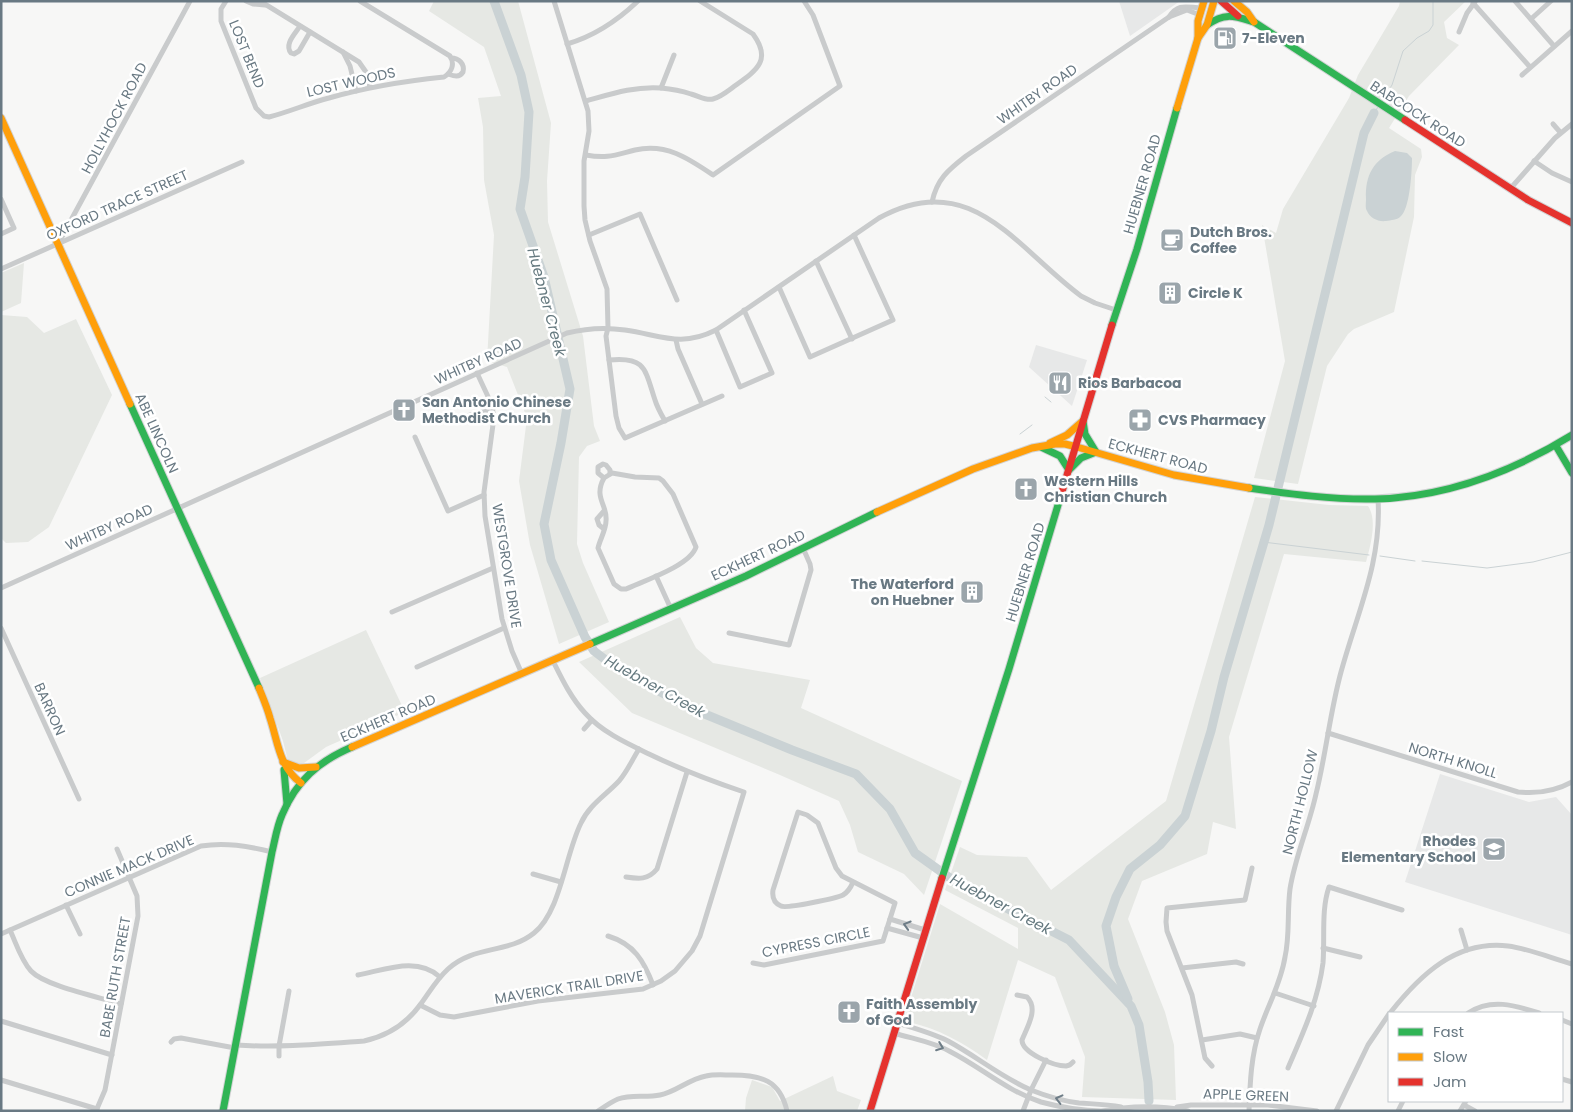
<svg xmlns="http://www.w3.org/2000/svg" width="1573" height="1112" font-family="Poppins,sans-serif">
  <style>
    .built { fill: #e7e8e8 }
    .green { fill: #e6e8e4 }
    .water { fill: #cad2d4 }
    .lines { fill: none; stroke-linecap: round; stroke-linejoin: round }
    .stream { stroke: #cad2d4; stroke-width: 1 }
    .river { stroke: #cad2d4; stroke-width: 9 }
    .fast-casing { stroke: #d2d3d4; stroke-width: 9 }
    .slow-casing { stroke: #d2d3d4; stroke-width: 9 }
    .jam-casing { stroke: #d2d3d4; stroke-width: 9 }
    .street { stroke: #c9cbcc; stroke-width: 5 }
    .fast { stroke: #30b455; stroke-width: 7 }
    .slow { stroke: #ff9f0a; stroke-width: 7 }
    .jam { stroke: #e5322d; stroke-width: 7 }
    .oneway { stroke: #6e7d87 }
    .labels { text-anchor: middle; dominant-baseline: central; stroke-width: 5; stroke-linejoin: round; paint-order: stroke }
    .poi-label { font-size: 14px; font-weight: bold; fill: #697983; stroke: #fff; text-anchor: start }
    .street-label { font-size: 14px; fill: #697983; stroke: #fff }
    .water-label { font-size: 15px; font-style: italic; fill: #65797f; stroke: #fff }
  </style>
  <rect width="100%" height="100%" fill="#f7f7f6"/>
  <g class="built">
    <polygon points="1119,1 1180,1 1130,36"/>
    <polygon points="1036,345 1087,360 1072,406 1029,367"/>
    <polygon points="1440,774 1529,802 1556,797 1572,815 1572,935 1405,882"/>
  </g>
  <g class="green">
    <polygon points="434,1 518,1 551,123 547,181 548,222 583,336 594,426 600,441 587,446 579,457 577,544 583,563 609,622 559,644 530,545 519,481 527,418 507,367 487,361 494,235 484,180 483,127 478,98 501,96 484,47 429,11"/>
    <polygon points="1400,1 1466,1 1444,22 1447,38 1459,45 1409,96 1389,128 1421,149 1422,157 1415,175 1414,217 1394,312 1354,329 1348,334 1327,366 1298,484 1254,478 1285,361 1262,225 1276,233 1283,209 1349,98 1358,75 1399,6"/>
    <polygon points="24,263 21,303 1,312 1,273"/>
    <polygon points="1,315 27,317 44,333 76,319 112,395 49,527 28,542 6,543 1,538"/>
    <path d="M1255 497 1329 505 1368 506C1378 520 1370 547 1366 562L1284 554 1229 737 1236 829 1213 822 1207 854 1142 881 1128 919 1165 1012 1174 1045 1176 1100 1082 1097 1085 1057 1055 977 1018 960 987 1060C963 1042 938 1029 909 1022L905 1017 940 904 1018 949V928L945 890 960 847 977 855 1027 857 1051 890 1166 801Z"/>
    <polygon points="680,617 696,648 713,663 810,680 801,708 962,781 924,895 904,874 858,852 850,825 839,801 780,775 632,713 579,662"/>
    <polygon points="366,630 405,712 326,747 304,763 299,765 292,764 288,761 283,741 260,678"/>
    <polygon points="833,1076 837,1091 861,1100 857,1111 745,1111 746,1098 752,1080 772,1087 780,1101"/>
  </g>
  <path class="water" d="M1395 151 1407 153 1412 158C1412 171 1410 210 1400 217 1397 220 1391 220 1386 221 1378 222 1370 218 1367 211 1365 208 1366 203 1366 199 1365 176 1373 160 1395 151Z"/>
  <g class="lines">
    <g class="stream">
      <polyline points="1381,102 1392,85 1403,51 1417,38 1429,31 1433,25 1433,1"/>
      <polyline points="1374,113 1378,107"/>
      <polyline points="1045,397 1051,402"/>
      <polyline points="1020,434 1032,425"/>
      <polyline points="1263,542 1369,555"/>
      <polyline points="1380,556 1415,561"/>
      <polyline points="1422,561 1487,568 1533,562 1572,552"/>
    </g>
    <g class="river">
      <polyline points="494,1 521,75 529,112 525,177 520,209 544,277 570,389 561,443 544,524 551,560 585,637 594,651 615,667 690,708 792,750 856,774 890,809 915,853 957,883 1069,940 1131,1006 1139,1025 1148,1082 1149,1101"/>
      <polyline points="1128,999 1114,966 1106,926 1116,897 1130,869 1160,845 1185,816 1211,731 1224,677 1269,525 1364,133 1374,113"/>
    </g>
    <g class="fast-casing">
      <g id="fast">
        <path d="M1207 25C1225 12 1234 16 1254 22L1405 120"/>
        <polyline points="1112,325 1137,249 1177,108"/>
        <polyline points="130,404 259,688"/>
        <polyline points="1556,446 1572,473"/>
        <polyline points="1041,447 1060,456 1069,470 1081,458 1096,452 1085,434 1083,421"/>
        <path d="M1249 488C1291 494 1333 500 1375 499 1446 497 1512 472 1572 435"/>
        <polyline points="590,644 746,576 877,512"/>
        <polyline points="284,770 287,804"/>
        <polyline points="942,878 1009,669 1061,495"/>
        <path d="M223 1111 272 852C275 840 277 826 282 815 296 781 319 761 352 747"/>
      </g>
    </g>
    <g class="slow-casing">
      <g id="slow">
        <polyline points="1234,1 1247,12 1254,22"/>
        <polyline points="1198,38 1207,25 1214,1"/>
        <polyline points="1177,108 1198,38 1198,21 1204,1"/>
        <polyline points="1,118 130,404"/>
        <polyline points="1050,443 1067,435 1083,421"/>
        <polyline points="877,512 973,469 1032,448 1055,444 1065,444 1077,447 1174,475 1249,488"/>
        <path d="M259 688C263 698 267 707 270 718 278 742 279 767 301 783"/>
        <polyline points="352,747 590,644"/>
        <polyline points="283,762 299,768 316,767"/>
      </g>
    </g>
    <g class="jam-casing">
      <g id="jam">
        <polyline points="1221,1 1238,16"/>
        <polyline points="1405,120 1528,200 1572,223"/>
        <polyline points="1061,495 1112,325"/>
        <polyline points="870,1111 942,878"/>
      </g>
    </g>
    <g class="street">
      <path d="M226 1 221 9V21L256 108 264 116 269 117C289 112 309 103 329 98 367 87 405 81 444 77 452 72 455 64 450 56L360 1"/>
      <polyline points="246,1 253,4 265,5"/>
      <polyline points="260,1 359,62 366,72 370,87"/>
      <polyline points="554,1 588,111 589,131 584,161 584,206 585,220 590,241 607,289 608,328 606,336 616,416 619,428 625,438 722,396"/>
      <polyline points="1515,1 1554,46"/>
      <polyline points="1473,3 1530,67"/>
      <path d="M1169 17C1179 2 1188 8 1202 8"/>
      <polyline points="1531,19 1551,1"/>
      <path d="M300 26C295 34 284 44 291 53L294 54 299 51 310 32"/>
      <polyline points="1459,32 1467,13 1475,2"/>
      <path d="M567 44C595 36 617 21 638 1"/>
      <polyline points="343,52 350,66 356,91"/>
      <path d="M448 74C454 76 459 78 463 72 465 64 459 58 451 58"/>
      <polyline points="1522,75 1572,31"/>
      <polyline points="661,88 674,55"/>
      <path d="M586 101C611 94 635 86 661 88 672 89 682 91 691 94 699 96 706 101 713 99 721 97 729 90 736 85 757 70 772 60 753 34L700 1"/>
      <polyline points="1553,124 1560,132"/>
      <path d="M586 155C607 159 615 155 635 150 666 143 688 158 713 175L840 86 813 15 804 1"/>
      <polyline points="1534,161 1552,173 1572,182"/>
      <polyline points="1510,189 1555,138 1572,124"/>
      <polyline points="1,199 14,228 1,234"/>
      <path d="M932 202C937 179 948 170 966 156L1169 17 1187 10 1200 15"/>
      <polyline points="589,235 640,214 677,300"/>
      <polyline points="58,244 190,1"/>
      <polyline points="816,261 852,339"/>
      <polyline points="1,269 242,162"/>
      <polyline points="779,287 810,357 893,320 854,235"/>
      <polyline points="716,330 740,387 772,373 744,310"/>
      <polyline points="676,340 678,349 702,404"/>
      <path d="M609 360C646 356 645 370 655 400 657 407 661 414 665 421"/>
      <polyline points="477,373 491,403 494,417 484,492 485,516 502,619 512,651 522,674"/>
      <polyline points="470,415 493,409"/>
      <polyline points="415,437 448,511 484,495"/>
      <path d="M612 473 635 477 659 478 663 481 673 494 696 547C690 566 643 581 626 589H621L614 584 598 548C600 539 606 530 606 521 608 505 593 498 604 478Z"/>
      <polyline points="604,478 598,473 598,467 603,464 606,465 610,470 610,474"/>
      <polyline points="604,529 599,525 597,519 604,511"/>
      <polyline points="656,576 671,609"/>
      <path d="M1 588 567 333C587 328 605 327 625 330 661 335 680 348 716 330L879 218C971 167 1016 248 1081 296L1095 303 1116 310"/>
      <polyline points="392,612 493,568"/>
      <polyline points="1,628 79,799"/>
      <polyline points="729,633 789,645 811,570 810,564 803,548"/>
      <polyline points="417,667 504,628"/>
      <polyline points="584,729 592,720"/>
      <path d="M1328 733 1518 792C1537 794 1554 792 1572 782"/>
      <polyline points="533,874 561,882"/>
      <path d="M626 877C639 879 648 880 657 869L687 772"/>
      <polyline points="66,905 80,934"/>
      <polyline points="890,919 925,930"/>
      <polyline points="887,928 923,938"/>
      <path d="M10 930C16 943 21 960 31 971 45 986 99 997 121 1004"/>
      <polyline points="1461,930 1467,950"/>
      <path d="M1 934 201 846C225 842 248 846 272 852"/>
      <path d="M608 936C634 944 644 961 653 985"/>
      <polyline points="1323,948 1360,957"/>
      <path d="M753 963 764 965 883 941 895 903 842 876 836 868 818 823 807 815 798 812 773 890C772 897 774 903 781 906 786 909 837 898 843 895 848 892 851 887 853 882"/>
      <polyline points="1182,968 1236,962 1243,964"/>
      <path d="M358 975C385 970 417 956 440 977"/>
      <polyline points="1275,993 1314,1006"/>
      <path d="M1017 995 1027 997C1039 1009 1027 1027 1022 1040 1022 1053 1054 1066 1066 1066 1070 1065 1070 1065 1073 1062"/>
      <path d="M420 1005 440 1015 454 1017 538 1001 643 989 661 981 675 971 692 951 700 936 744 792C711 781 680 769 649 754 626 743 602 732 585 713 571 698 562 679 553 661"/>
      <path d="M1390 1013C1420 975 1456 940 1508 946 1530 949 1551 958 1572 964"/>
      <path d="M1468 1013C1491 998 1514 1005 1539 1013"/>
      <polyline points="1562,1020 1572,1024"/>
      <polyline points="1,1021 112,1055"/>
      <path d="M897 1023C914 1028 932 1033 948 1041 976 1056 1001 1077 1031 1090 1046 1096 1063 1101 1079 1103 1093 1104 1107 1104 1121 1107"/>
      <path d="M894 1033C913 1039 934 1042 951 1052 982 1068 1007 1091 1041 1102 1060 1107 1081 1111 1101 1111 1108 1111 1116 1108 1123 1108 1143 1106 1168 1107 1188 1111"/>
      <polyline points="1202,1040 1240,1034 1257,1038"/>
      <polyline points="171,1042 174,1039 181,1038 235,1048"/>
      <path d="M236 1045C278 1048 322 1044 364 1041 387 1036 406 1024 420 1005 429 993 436 980 448 969 474 945 508 954 534 933 561 911 565 855 581 823 589 805 606 795 619 781 627 772 632 760 639 749"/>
      <polyline points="279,1056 279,1046 289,991"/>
      <polyline points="1212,1066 1205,1058 1192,995 1167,931 1166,922 1167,908 1245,900 1252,868"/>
      <path d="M1288 1068C1303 1033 1318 1001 1323 963 1325 938 1321 910 1329 887L1402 910"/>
      <polyline points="1562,1079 1572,1082"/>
      <polyline points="1,1080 97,1109"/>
      <polyline points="1464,1105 1475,1111"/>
      <polyline points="1177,1107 1191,1105 1268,1105 1317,1111"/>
      <polyline points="96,1111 105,1090 138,916 137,896 117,849"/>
      <path d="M598 1111C604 1107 611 1102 618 1099 631 1094 646 1098 660 1095 676 1092 689 1079 706 1076 714 1074 724 1075 732 1075 761 1075 780 1080 787 1111"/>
      <polyline points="1023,1111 1031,1090 1046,1060"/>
      <path d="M1249 1111C1250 1083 1251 1055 1260 1029 1268 1005 1281 983 1285 957 1290 935 1287 912 1290 889 1295 857 1309 826 1316 794 1326 754 1330 712 1341 672 1357 613 1382 562 1378 499"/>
      <polyline points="1336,1111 1368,1045 1389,1014"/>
      <polyline points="1398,1111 1403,1101"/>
      <polyline points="1460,1111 1466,1101"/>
    </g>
    <use href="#fast" class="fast"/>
    <use href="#slow" class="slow"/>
    <use href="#jam" class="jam"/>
  </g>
  <defs><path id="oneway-chevron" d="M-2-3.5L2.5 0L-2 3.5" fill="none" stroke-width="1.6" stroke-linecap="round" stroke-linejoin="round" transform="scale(1.25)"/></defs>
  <g class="oneway">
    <use href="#oneway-chevron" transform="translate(907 925) rotate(-163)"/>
    <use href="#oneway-chevron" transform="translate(940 1047) rotate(21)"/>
    <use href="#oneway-chevron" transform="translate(1059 1099) rotate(-166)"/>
  </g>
  <defs>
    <g id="fuel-square" transform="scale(1.25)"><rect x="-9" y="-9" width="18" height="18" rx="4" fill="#9ba5ab" stroke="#fff"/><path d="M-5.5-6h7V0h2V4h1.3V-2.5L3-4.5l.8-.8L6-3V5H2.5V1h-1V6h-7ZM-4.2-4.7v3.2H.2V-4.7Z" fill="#fff"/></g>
    <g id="cafe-square" transform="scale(1.25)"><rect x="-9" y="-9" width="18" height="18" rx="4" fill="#9ba5ab" stroke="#fff"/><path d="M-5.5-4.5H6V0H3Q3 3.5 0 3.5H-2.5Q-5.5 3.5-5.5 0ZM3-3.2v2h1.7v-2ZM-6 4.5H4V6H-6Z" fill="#fff"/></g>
    <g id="building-square" transform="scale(1.25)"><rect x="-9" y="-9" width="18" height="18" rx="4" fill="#9ba5ab" stroke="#fff"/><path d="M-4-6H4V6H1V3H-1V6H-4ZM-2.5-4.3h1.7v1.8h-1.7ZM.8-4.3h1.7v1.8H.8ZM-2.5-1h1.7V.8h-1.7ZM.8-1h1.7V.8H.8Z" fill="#fff"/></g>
    <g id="restaurant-square" transform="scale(1.25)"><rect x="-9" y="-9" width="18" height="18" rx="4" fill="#9ba5ab" stroke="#fff"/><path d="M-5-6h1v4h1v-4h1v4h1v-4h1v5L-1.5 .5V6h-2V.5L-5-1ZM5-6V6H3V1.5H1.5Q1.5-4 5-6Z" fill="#fff"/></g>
    <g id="church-square" transform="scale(1.25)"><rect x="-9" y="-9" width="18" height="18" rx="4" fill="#9ba5ab" stroke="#fff"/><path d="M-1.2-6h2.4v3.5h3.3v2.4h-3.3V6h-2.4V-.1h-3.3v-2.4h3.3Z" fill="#fff"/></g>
    <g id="pharmacy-square" transform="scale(1.25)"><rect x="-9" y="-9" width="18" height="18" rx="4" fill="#9ba5ab" stroke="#fff"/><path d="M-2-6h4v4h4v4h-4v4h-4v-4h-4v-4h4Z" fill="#fff"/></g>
    <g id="school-square" transform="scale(1.25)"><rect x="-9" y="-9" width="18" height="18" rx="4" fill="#9ba5ab" stroke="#fff"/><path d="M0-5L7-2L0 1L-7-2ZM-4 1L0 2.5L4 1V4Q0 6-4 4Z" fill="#fff"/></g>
  </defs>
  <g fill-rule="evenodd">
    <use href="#fuel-square" x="1225" y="38"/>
    <use href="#cafe-square" x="1172" y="240"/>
    <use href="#building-square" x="1170" y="293"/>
    <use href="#restaurant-square" x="1060" y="383"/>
    <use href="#church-square" x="404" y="410"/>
    <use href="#pharmacy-square" x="1140" y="420"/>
    <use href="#church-square" x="1026" y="489"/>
    <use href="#building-square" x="972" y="592"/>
    <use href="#school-square" x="1494" y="849"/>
    <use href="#church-square" x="849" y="1012"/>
  </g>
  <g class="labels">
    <g class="poi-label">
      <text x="1242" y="38">7-Eleven</text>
      <text x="1190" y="232">Dutch Bros.<tspan x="1190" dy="16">Coffee</tspan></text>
      <text x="1188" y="293">Circle K</text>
      <text x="1078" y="383">Rios Barbacoa</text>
      <text x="422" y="402">San Antonio Chinese<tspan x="422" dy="16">Methodist Church</tspan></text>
      <text x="1158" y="420">CVS Pharmacy</text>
      <text x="1044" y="481">Western Hills<tspan x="1044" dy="16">Christian Church</tspan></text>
      <text x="954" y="584" text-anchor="end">The Waterford<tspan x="954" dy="16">on Huebner</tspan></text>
      <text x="1476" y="841" text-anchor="end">Rhodes<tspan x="1476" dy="16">Elementary School</tspan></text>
      <text x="866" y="1004">Faith Assembly<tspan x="866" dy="16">of God</tspan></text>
    </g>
    <g class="street-label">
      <text transform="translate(247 54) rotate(68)">LOST BEND</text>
      <text transform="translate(351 82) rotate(-13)">LOST WOODS</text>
      <text transform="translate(1037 94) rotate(-35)">WHITBY ROAD</text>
      <text transform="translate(1418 114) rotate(33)">BABCOCK ROAD</text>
      <text transform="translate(114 118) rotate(-62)">HOLLYHOCK ROAD</text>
      <text transform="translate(1142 184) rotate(-74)">HUEBNER ROAD</text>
      <text transform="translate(117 205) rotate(-24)">OXFORD TRACE STREET</text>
      <text transform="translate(478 361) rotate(-24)">WHITBY ROAD</text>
      <text transform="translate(157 433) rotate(66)">ABE LINCOLN</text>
      <text transform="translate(1158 456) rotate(15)">ECKHERT ROAD</text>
      <text transform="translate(109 527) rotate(-24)">WHITBY ROAD</text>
      <text transform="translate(758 555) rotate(-25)">ECKHERT ROAD</text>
      <text transform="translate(507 566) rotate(81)">WESTGROVE DRIVE</text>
      <text transform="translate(1025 572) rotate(-73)">HUEBNER ROAD</text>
      <text transform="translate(50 709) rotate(66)">BARRON</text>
      <text transform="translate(388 718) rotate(-23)">ECKHERT ROAD</text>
      <text transform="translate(1453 760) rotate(17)">NORTH KNOLL</text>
      <text transform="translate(1300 802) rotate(-76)">NORTH HOLLOW</text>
      <text transform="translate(129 866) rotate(-23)">CONNIE MACK DRIVE</text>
      <text transform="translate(816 942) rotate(-11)">CYPRESS CIRCLE</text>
      <text transform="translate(115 977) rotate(-80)">BABE RUTH STREET</text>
      <text transform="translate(569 987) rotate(-9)">MAVERICK TRAIL DRIVE</text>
      <text transform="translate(1246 1095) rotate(2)">APPLE GREEN</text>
    </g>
    <g class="water-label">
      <text transform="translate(547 302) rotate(75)">Huebner Creek</text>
      <text transform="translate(655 686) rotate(29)">Huebner Creek</text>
      <text transform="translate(1001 904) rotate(28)">Huebner Creek</text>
    </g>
  </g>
  <rect width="1573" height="1112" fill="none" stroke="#697983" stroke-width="5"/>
  <rect x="1388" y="1012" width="175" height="90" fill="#ffffff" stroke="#c3c9cd"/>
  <rect x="1398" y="1028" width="25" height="8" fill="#30b455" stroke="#c3c9cd"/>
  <text x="1433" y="1037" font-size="15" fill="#697983">Fast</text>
  <rect x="1398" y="1053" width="25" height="8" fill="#ff9f0a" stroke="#c3c9cd"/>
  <text x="1433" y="1062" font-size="15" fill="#697983">Slow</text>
  <rect x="1398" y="1078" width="25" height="8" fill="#e5322d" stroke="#c3c9cd"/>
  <text x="1433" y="1087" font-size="15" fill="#697983">Jam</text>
</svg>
